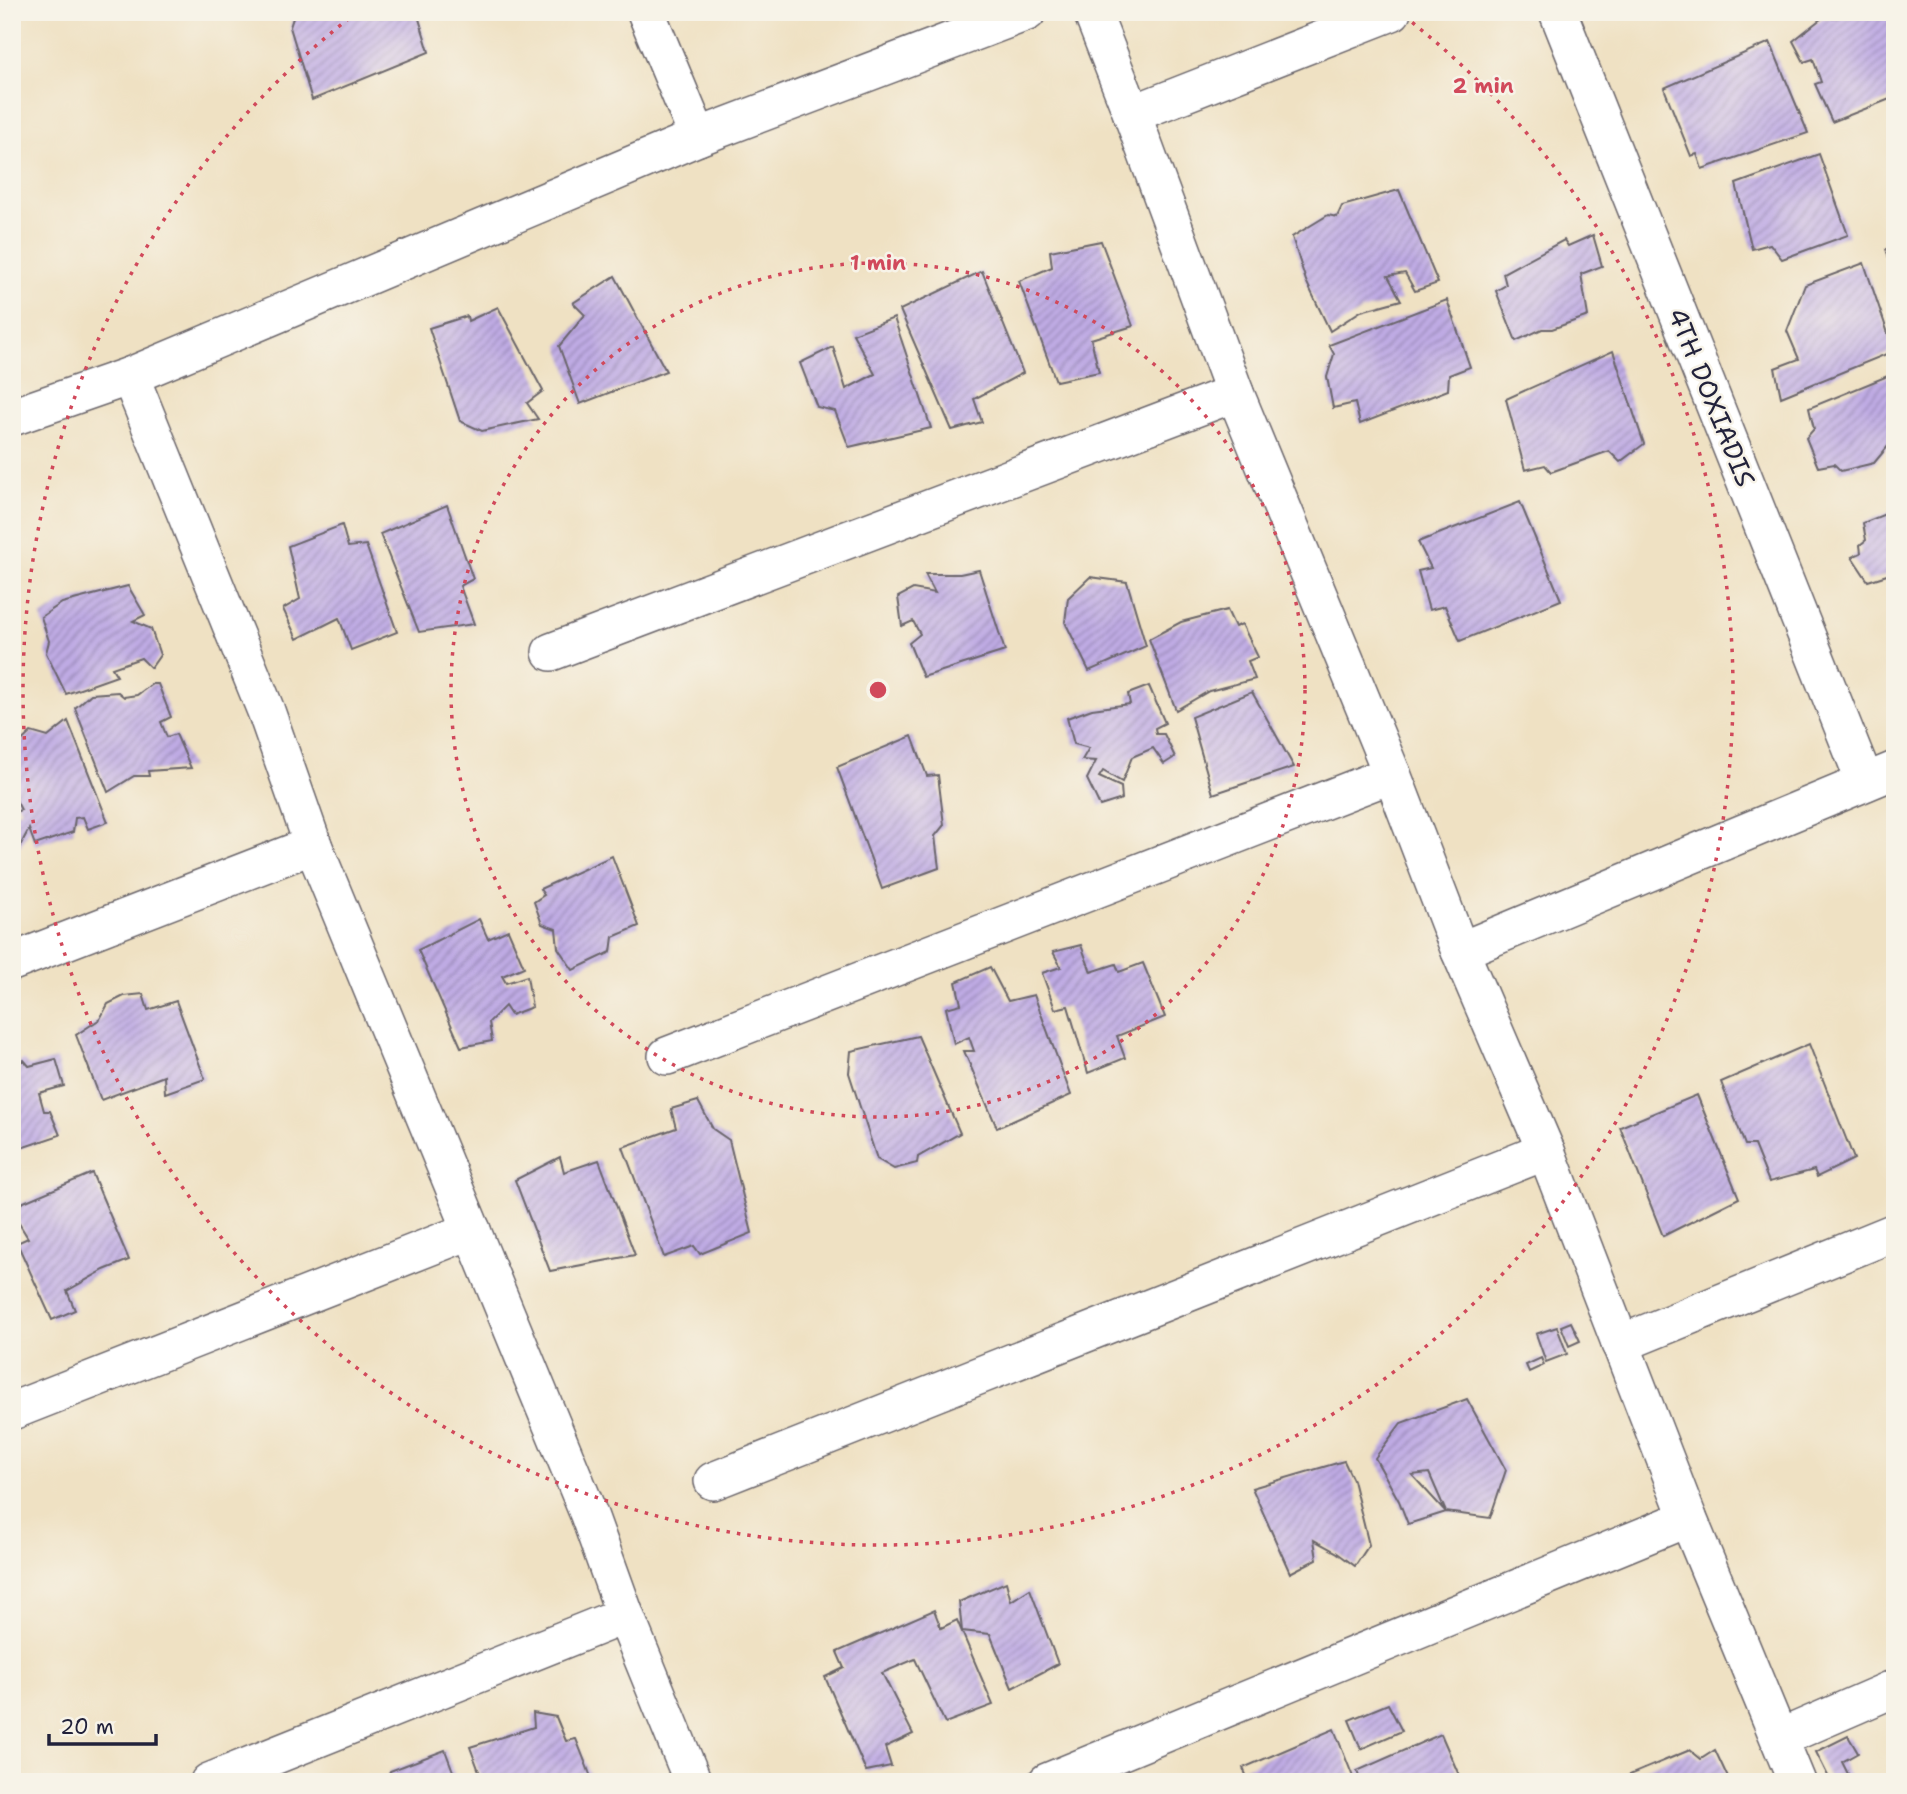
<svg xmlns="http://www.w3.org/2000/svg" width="1907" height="1794" font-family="'Shantell Sans',sans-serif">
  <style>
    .building { fill: url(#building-hatch); fill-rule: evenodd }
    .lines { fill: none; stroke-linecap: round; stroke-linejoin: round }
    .minor-casing { stroke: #6a656b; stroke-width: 40 }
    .minor { stroke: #fff; stroke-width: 37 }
    .ring { fill: none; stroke: #d1495b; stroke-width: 3.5; stroke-dasharray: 3.5 7 }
    .labels { text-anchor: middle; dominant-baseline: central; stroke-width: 5; stroke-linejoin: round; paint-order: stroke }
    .street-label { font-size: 26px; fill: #22223b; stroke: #f7f3e8 }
    .centre { fill: #d1495b; stroke: #f7f3e8; stroke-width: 3.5 }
    .ring-label { font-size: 21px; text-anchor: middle; font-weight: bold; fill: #d1495b; stroke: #f7f3e8; stroke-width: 5; stroke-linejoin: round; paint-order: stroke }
  </style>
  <defs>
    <pattern id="building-hatch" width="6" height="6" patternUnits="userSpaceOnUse" patternTransform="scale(1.75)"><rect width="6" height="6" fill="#bfabe4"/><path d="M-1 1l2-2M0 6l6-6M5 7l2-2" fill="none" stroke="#9b8bba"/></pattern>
  </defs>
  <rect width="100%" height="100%" fill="#f7f3e8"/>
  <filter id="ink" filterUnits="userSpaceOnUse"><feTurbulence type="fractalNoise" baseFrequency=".0143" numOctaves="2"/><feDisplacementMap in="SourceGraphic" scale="14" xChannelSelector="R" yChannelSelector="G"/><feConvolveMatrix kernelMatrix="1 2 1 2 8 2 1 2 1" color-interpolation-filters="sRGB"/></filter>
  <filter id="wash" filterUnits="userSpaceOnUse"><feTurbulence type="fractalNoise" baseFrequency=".00686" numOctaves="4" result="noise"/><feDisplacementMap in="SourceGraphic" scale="28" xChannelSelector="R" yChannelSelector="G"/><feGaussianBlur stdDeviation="1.57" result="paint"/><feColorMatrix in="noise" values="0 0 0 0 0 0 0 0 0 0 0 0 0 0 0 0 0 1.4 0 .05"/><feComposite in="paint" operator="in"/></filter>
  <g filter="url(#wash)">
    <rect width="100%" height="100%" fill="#efe1c3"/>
    <g id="blocks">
      <g class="building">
        <polygon points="295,12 417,12 429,52 312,100 290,27"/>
        <polygon points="1860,12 1895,12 1895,97 1832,122 1815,84 1821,82 1813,59 1804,62 1793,41 1822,18 1857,16"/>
        <polygon points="1770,42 1808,133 1702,169 1697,154 1691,156 1664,88"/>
        <polygon points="1819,154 1848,235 1782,259 1770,244 1752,249 1736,184"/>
        <polygon points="1399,190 1438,283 1415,291 1405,273 1388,276 1401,300 1361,311 1330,331 1306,281 1292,237 1328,215 1337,217 1342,206"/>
        <polygon points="1593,235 1602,266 1581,274 1588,316 1552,329 1542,329 1516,341 1496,291 1506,285 1503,273 1564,240 1568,246"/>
        <polygon points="1101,241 1133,326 1091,339 1099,372 1056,381 1019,281 1052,267 1050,251"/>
        <polygon points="1895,245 1895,273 1894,273 1886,249"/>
        <polygon points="1864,263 1894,351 1781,397 1775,368 1799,359 1787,331 1805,285"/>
        <polygon points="982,271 1023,373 974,399 982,422 952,430 900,310"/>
        <polygon points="615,276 666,371 580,404 559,346 585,315 573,303"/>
        <polygon points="1447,300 1470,367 1449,375 1448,390 1360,424 1355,403 1333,408 1327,377 1334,354 1329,345"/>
        <polygon points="498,307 543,391 527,403 538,419 482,431 460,421 429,328 467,316 468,321"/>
        <polygon points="894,318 931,428 849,447 835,411 817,407 800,363 833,347 846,389 875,374 853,334"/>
        <polygon points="1613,351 1644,444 1620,462 1609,451 1551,472 1545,465 1525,470 1506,399"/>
        <polygon points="1895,373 1895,445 1889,445 1874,463 1841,471 1834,464 1818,467 1806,438 1814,429 1809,408"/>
        <polygon points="1520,502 1561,600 1460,641 1445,606 1429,610 1418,571 1431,568 1418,542"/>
        <polygon points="447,505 473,579 460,586 474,624 419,632 380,534"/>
        <polygon points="1895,510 1895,587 1887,575 1868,581 1852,557 1861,553 1860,545 1866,540 1863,523"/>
        <polygon points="342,525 348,547 366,545 397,632 351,650 339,618 297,639 283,609 300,599 288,546"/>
        <polygon points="979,570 1005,651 923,677 909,643 920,634 913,621 902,626 898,597 913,589 935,593 925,574 960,574"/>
        <polygon points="1090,577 1127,582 1146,646 1089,671 1065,622 1068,598"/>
        <polygon points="128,586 145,615 133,621 151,629 160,655 151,668 141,658 112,668 117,676 66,694 46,653 49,641 41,617 62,603"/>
        <polygon points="1227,610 1235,627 1242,624 1258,657 1248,661 1255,679 1209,691 1176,710 1149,639 1181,622"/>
        <polygon points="152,684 158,684 171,717 161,722 167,737 176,734 191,768 148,771 149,776 134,776 108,792 75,708 91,694 118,692 124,697 137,695"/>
        <polygon points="1149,686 1165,723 1155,728 1156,734 1164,734 1175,757 1164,764 1153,748 1132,757 1122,782 1103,771 1099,777 1121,787 1122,799 1100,806 1087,779 1096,761 1082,760 1089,748 1074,744 1067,718 1092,709 1130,704 1128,694"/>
        <polygon points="1252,692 1294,767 1213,794 1191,717"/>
        <polygon points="68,721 108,822 88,829 83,817 75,818 73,832 35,845 29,829 20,846 12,846 12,813 21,810 12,792 12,746 15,747 31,732 48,737"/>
        <polygon points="912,736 927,776 938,775 944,825 935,836 939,868 882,889 837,767"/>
        <polygon points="612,856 639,926 613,937 611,952 573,970 558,948 556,929 542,924 534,902 544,895 540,889"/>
        <polygon points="479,919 488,939 508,930 524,967 502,976 506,983 527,976 532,1007 511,1015 505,1006 489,1022 492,1041 461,1047 418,950"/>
        <polygon points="1081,945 1091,972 1116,964 1119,972 1143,963 1165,1017 1117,1036 1125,1058 1088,1073 1068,1006 1055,1009 1042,973 1061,967 1053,952"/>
        <polygon points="990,967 1008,1001 1034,995 1071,1095 997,1128 964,1051 974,1051 969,1037 954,1044 946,1008 961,1004 956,982"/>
        <polygon points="143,994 148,1010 176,1001 205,1079 165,1093 164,1076 101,1100 76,1035 100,1019 108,1004 124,996"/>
        <polygon points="918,1036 960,1133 918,1157 917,1163 894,1169 877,1159 849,1073 851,1051"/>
        <polygon points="1809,1044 1854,1159 1817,1177 1814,1170 1769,1182 1754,1145 1745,1145 1721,1082"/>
        <polygon points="56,1059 64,1086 39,1093 44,1111 50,1111 60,1135 12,1151 12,1066 24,1060 29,1066"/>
        <polygon points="1697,1095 1739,1198 1663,1236 1620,1127"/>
        <polygon points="698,1101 713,1129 729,1140 752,1233 700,1254 694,1246 664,1257 623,1147 676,1128 671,1109"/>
        <polygon points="560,1157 564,1172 599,1160 635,1255 550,1271 515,1180"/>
        <polygon points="92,1173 129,1260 104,1270 67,1291 75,1310 52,1320 17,1243 28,1238 12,1212 12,1207"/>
        <polygon points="1571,1322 1580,1341 1569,1346 1561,1326"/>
        <polygon points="1557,1327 1567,1354 1546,1362 1536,1334"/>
        <polygon points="1541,1358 1544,1365 1529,1372 1526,1365"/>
        <path d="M1467 1399 1506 1470 1490 1518 1446 1512 1408 1524 1399 1501 1375 1458 1401 1423ZM1429 1473 1446 1512 1412 1475Z"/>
        <polygon points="1344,1461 1353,1480 1369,1545 1355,1566 1336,1552 1314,1540 1317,1559 1290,1573 1252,1488"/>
        <polygon points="1006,1582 1011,1601 1030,1589 1058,1664 1012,1688 990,1634 962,1631 959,1602"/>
        <polygon points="934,1610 941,1628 957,1620 993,1705 945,1723 915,1659 882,1673 913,1734 885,1747 891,1766 866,1771 825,1677 844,1668 837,1652"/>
        <polygon points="1388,1704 1402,1731 1361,1749 1349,1720"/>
        <polygon points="533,1713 556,1717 566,1741 576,1739 591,1777 587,1782 483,1782 470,1747 534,1727"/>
        <polygon points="1334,1729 1355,1782 1249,1782 1243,1768"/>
        <polygon points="1441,1734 1462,1782 1361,1782 1357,1771"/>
        <polygon points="1848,1736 1858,1753 1842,1762 1852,1782 1831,1782 1816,1752"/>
        <polygon points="445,1750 457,1782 385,1782 390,1771"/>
        <polygon points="1690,1750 1701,1759 1715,1750 1730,1782 1613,1782"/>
      </g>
    </g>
  </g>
  <g filter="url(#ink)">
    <use href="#blocks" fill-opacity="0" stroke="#6a656b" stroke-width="2"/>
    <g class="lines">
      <g class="minor-casing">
        <g id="minor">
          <polyline points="646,12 698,137"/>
          <polyline points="1092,12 1132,114 1235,393 1392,774 1460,951 1546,1151 1688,1518 1797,1782"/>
          <polyline points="1558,12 1865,782"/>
          <polyline points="1132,114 1392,12"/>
          <polyline points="130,376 266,711 313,845 589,1515 625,1615 693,1782"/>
          <polyline points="12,417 130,376 698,137 1027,12"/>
          <polyline points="551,652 1235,393"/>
          <polyline points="1460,951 1895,770"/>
          <polyline points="12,962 313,845"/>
          <polyline points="667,1056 1392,774"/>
          <polyline points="1620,1344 1895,1232"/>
          <polyline points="12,1411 472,1230"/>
          <polyline points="713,1481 1546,1151"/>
          <polyline points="1780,1738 1895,1688"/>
          <polyline points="209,1782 625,1615"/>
          <polyline points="1047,1782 1688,1518"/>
        </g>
      </g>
      <use href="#minor" class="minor"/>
    </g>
  </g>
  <g class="ring">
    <circle cx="878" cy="690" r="427"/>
    <path d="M1404 16A855 855 0 1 1 352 16"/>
  </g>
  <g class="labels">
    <g class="street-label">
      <text transform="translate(1712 397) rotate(68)">4TH DOXIADIS</text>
    </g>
  </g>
  <circle cx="878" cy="690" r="10" class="centre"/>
  <g class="ring-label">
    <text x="1483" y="93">2 min</text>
    <text x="878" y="270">1 min</text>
  </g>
  <rect width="1907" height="1794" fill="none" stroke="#f7f3e8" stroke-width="42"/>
  <path d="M49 1734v10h107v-10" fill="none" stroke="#22223b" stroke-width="3.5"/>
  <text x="60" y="1734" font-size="21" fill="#22223b" stroke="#f7f3e8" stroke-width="5" paint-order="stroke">20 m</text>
</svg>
